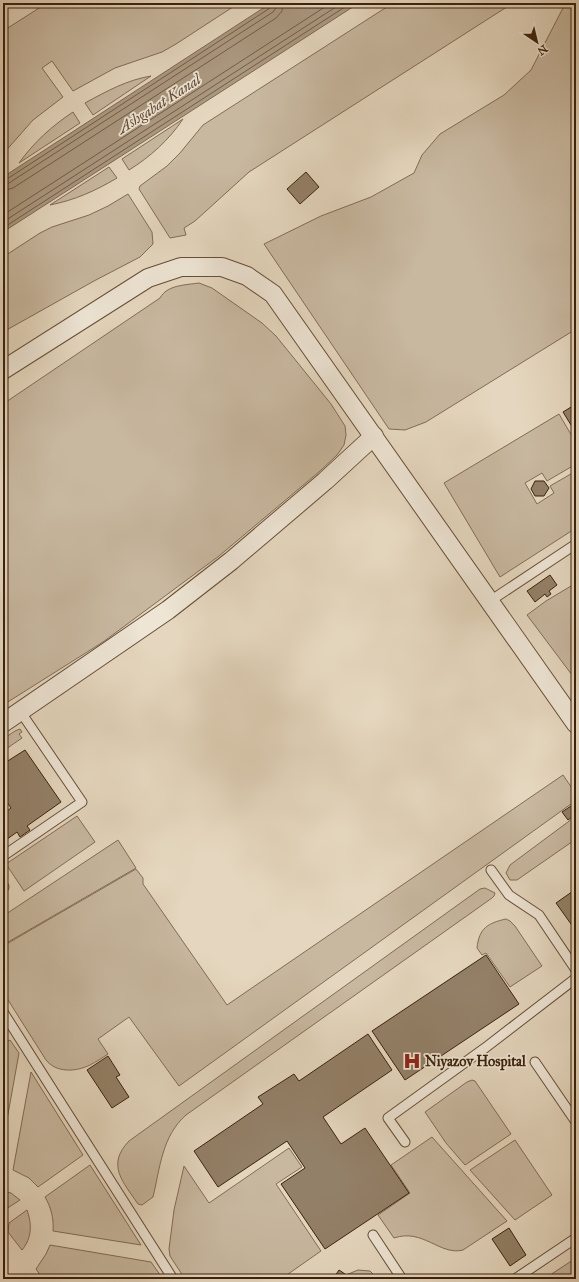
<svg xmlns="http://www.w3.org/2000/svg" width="579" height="1282" font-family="'IM FELL Great Primer',serif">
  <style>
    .green { fill: #c8b8a0; stroke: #826c55 }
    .water { fill: #ab9981; stroke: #7e6951 }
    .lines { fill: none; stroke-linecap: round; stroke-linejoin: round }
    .shore { stroke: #735d46; stroke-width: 1 }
    .building { fill: #938068; stroke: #3b210a }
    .lane-casing { stroke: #664e37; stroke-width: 11 }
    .street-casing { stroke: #664e37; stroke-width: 20 }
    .lane { stroke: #eee5d5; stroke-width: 9 }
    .street { stroke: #eee5d5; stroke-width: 18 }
    .labels { text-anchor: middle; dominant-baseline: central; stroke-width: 3.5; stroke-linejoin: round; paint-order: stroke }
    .poi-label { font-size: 14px; font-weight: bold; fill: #3b210a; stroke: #eee5d5; text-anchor: start }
    .water-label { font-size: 15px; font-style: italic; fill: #624b34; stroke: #eee5d5 }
  </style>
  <rect width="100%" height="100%" fill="#e5d7bf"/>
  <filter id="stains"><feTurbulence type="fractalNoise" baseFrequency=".005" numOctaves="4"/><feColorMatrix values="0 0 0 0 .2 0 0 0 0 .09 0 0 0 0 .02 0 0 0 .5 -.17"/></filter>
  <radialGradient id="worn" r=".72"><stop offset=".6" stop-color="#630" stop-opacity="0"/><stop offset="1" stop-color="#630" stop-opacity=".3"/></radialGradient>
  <g class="green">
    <polygon points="47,3 239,3 176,44 162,52 115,68 73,91 52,61 42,68 63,97 33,120 3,154 3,31"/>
    <polygon points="393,3 513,3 249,172 195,221 184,228 186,235 170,238 139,189 140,186 167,166 180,153 203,125"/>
    <polygon points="567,3 576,3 576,329 426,422 405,430 389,429 264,244 321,216 371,197 414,173 422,155 440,134 504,95 531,70 563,8"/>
    <path d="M151 76 93 115 85 103C107 91 127 80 151 76Z"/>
    <path d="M73 112 80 123 19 163C34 142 52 126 73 112Z"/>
    <path d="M183 119C169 140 150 157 129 170L122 159Z"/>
    <path d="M109 167 117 178C95 191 75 200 50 205Z"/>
    <polygon points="128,194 152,232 153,244 140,257 94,281 3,332 3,257 40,233 52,227 89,215 108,206"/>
    <path d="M199 283 212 288 262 323 276 336 331 404 345 426 346 435 344 445 337 455 320 471 219 556 103 642 3 705V404L160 298C167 285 185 285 199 283Z"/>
    <polygon points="559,414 576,443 576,464 547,481 542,473 525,483 537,504 554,493 550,486 576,471 576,528 500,577 444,483"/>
    <polygon points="571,586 576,594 576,672 572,675 527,615 546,601"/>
    <polygon points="20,729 22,732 19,734 22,738 3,751 3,739 15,731"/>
    <path d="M563 775 574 791 576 795V812L571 804 179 1086 129 1017 98 1039 108 1054C102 1058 96 1062 90 1065 76 1072 56 1073 46 1060L3 992V946L136 869 143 878V884L227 1005Z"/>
    <polygon points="77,816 95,842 24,891 6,864"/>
    <polygon points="576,816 576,839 517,880 510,880 506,873 510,865"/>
    <polygon points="118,840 136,868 3,945 3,916"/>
    <path d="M485 888 495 893 494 896 492 898 186 1115C162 1136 160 1168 153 1197L142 1205 138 1204C123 1182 106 1165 129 1141L480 889Z"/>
    <path d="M506 919 510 921 515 926 542 966 510 987 486 953 482 955 477 948C479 928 488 923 506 919Z"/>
    <polygon points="10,1040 19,1053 3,1142 3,1044"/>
    <polygon points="31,1072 83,1155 38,1187 29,1178 13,1170"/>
    <polygon points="472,1080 475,1081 511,1134 465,1165 446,1143 425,1112 467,1082"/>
    <path d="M432 1137 507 1221 463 1250C440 1256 423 1228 394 1238L378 1215 410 1193 391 1165Z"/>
    <polygon points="515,1140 552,1195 515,1220 470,1170"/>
    <polygon points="289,1148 302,1167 276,1184 321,1251 281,1279 185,1279 170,1256 169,1249 174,1210 184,1166 209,1203"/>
    <path d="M90 1165 141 1245 53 1231C54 1219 51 1207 45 1197Z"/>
    <polygon points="3,1191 11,1193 20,1200 3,1211"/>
    <path d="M27 1210C32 1224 32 1238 22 1250L8 1232 9 1223Z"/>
    <polygon points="50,1245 151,1262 163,1279 43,1279 36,1269 46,1254"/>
    <polygon points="576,1257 576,1279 544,1279 576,1258"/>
    <polygon points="358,1270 370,1271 375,1276 375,1279 342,1279 346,1275"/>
  </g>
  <polygon class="water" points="271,3 359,3 3,232 3,177"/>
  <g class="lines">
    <g class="shore">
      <polyline points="3,180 7,179 270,8 272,3"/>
      <polyline points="3,185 9,183 273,12 276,8 277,3"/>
      <polyline points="3,191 13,188 276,18 282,11 283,3"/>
      <polyline points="3,215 331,3"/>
      <polyline points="3,222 342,3"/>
      <polyline points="3,228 351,3"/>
    </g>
  </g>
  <g class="building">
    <polygon points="306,172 319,187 300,204 287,189"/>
    <polygon points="576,404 576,433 563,412"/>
    <polygon points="535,481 544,481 549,488 544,496 535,496 531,489"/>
    <polygon points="550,575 557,585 549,591 551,594 547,597 545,594 535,602 527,591"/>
    <polygon points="25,750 61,802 27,826 30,830 20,837 17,832 3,842 3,814 11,808 3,796 3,764"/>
    <polygon points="571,806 576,814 568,820 562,812"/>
    <polygon points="576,889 576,931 556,903"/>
    <polygon points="3,906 7,911 3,914"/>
    <polygon points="486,955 519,1004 405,1080 372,1031"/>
    <polygon points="368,1034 392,1070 323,1117 341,1144 365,1128 409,1193 325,1249 281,1184 305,1168 287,1141 218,1187 194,1151 263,1104 258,1097 294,1074 299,1081"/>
    <polygon points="108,1056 120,1075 116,1077 129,1097 112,1108 87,1070"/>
    <polygon points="509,1228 526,1255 510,1266 492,1239"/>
    <polygon points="339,1270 345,1274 341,1279 333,1279"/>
  </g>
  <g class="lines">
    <g class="lane-casing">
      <g id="lane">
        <polyline points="490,601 576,544"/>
        <polyline points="3,856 82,802 20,711"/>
        <polyline points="491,870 509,895 539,915 576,970"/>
        <polyline points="3,886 4,887 3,888"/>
        <polyline points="3,1012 173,1279"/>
        <polyline points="535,1062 576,1122"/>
        <polyline points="405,1142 388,1118 485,1048 576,978"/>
        <polyline points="373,1235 402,1279"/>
        <polyline points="515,1279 576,1238"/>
      </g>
    </g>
    <g class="street-casing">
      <g id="street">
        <polyline points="3,370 148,278 181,267 222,267 247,276 273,294 576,724"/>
        <polyline points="3,723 168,610 231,561 325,481 374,436"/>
      </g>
    </g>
    <use href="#lane" class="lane"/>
    <use href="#street" class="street"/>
  </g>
  <defs>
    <g id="hospital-bare" transform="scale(1.38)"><path d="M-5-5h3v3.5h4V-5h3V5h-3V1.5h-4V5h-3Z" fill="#8f2418" stroke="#eee5d5" stroke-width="2.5" paint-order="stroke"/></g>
  </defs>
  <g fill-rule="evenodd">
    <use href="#hospital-bare" x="412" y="1061"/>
  </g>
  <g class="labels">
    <g class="poi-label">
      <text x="425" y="1061">Niyazov Hospital</text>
    </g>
    <g class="water-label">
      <text transform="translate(159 104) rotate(-33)">Ashgabat Kanal</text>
    </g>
  </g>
  <rect width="579" height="1282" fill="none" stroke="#e5d7bf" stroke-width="16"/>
  <rect x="4" y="4" width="571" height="1274" fill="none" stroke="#3b210a" stroke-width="2"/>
  <rect x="8" y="8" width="563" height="1266" fill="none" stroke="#3b210a"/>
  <g transform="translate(537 42) rotate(145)" stroke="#eee5d5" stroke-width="3" paint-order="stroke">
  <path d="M0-3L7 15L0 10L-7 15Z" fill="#3b210a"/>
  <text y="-6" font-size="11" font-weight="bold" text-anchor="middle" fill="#3b210a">N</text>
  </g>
  <rect width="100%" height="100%" filter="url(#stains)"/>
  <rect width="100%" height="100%" fill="url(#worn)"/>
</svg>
